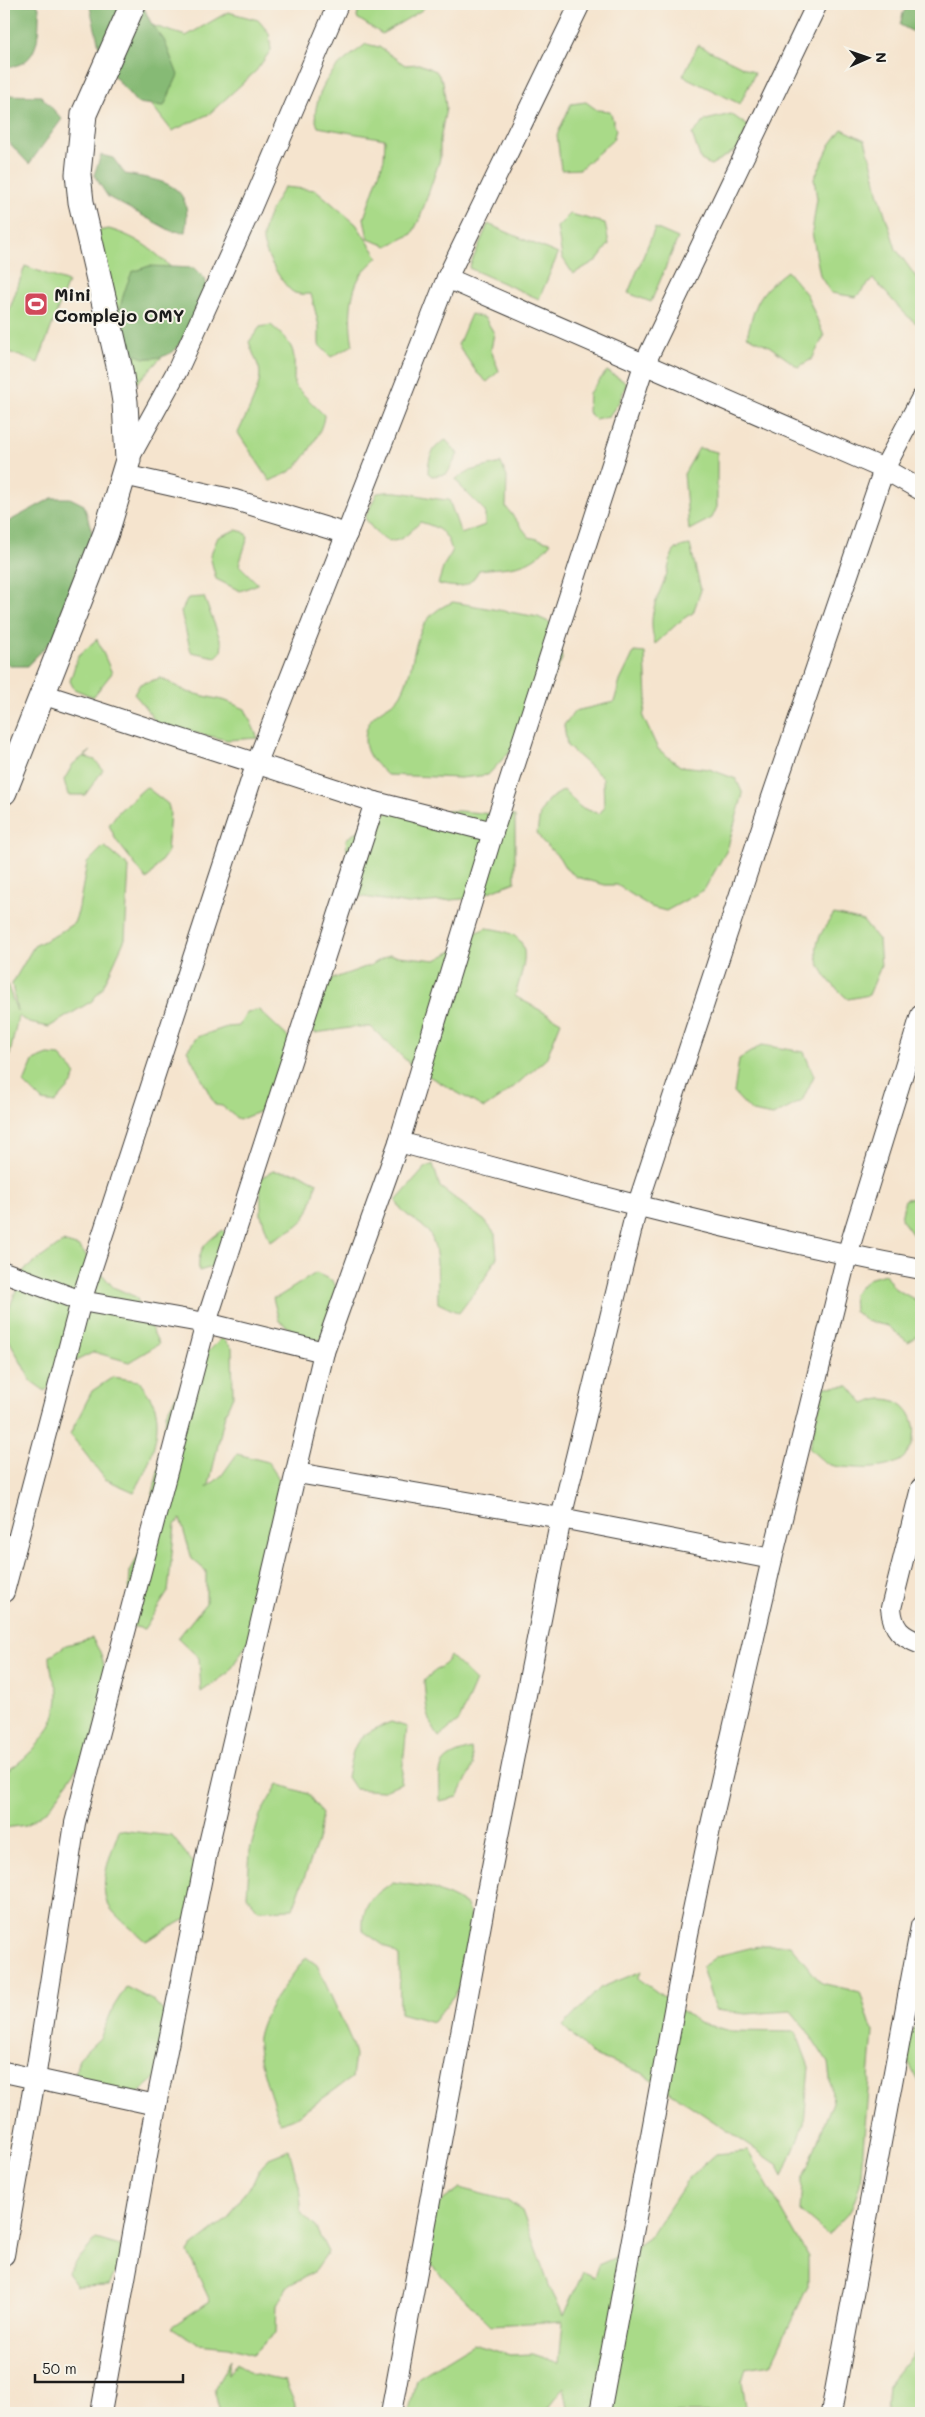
<svg xmlns="http://www.w3.org/2000/svg" width="925" height="2417" font-family="Mali,sans-serif">
  <style>
    .green { fill: #a9da88; stroke: #627b52 }
    .forest { fill: #86ba74; stroke: #516b48 }
    .lines { fill: none; stroke-linecap: round; stroke-linejoin: round }
    .minor-casing { stroke: #3d3a37; stroke-width: 22 }
    .major-casing { stroke: #3d3a37; stroke-width: 27 }
    .minor { stroke: #fff; stroke-width: 20 }
    .major { stroke: #fff; stroke-width: 25 }
    .labels { text-anchor: middle; dominant-baseline: central; stroke-width: 4; stroke-linejoin: round; paint-order: stroke }
    .poi-label { font-size: 18px; font-weight: bold; fill: #1c1c1c; stroke: #f7f3e8; text-anchor: start }
  </style>
  <rect width="100%" height="100%" fill="#f7f3e8"/>
  <filter id="ink" filterUnits="userSpaceOnUse"><feTurbulence type="fractalNoise" baseFrequency=".02" numOctaves="2"/><feDisplacementMap in="SourceGraphic" scale="10" xChannelSelector="R" yChannelSelector="G"/><feConvolveMatrix kernelMatrix="1 2 1 2 8 2 1 2 1" color-interpolation-filters="sRGB"/></filter>
  <filter id="wash" filterUnits="userSpaceOnUse"><feTurbulence type="fractalNoise" baseFrequency=".0096" numOctaves="4" result="noise"/><feDisplacementMap in="SourceGraphic" scale="20" xChannelSelector="R" yChannelSelector="G"/><feGaussianBlur stdDeviation="1.12" result="paint"/><feColorMatrix in="noise" values="0 0 0 0 0 0 0 0 0 0 0 0 0 0 0 0 0 1.4 0 .05"/><feComposite in="paint" operator="in"/></filter>
  <g filter="url(#wash)">
    <rect width="100%" height="100%" fill="#f5e4ce"/>
    <g class="green">
      <polygon points="359,4 428,4 422,10 382,34 357,18"/>
      <polygon points="228,12 258,20 269,33 271,50 256,71 209,114 172,131 144,95 148,24 186,36"/>
      <path d="M366 44 379 47 405 65 419 64 436 71 443 82 446 108 440 140V159L420 218 412 234 387 246 368 239 364 218 384 159 385 139 318 127C314 117 315 111 318 100 326 71 343 62 366 44Z"/>
      <polygon points="698,45 755,73 740,104 683,76"/>
      <polygon points="586,102 597,110 610,111 616,130 613,140 580,169 561,170 557,135 571,104"/>
      <polygon points="731,114 748,126 739,148 711,165 701,160 692,134 706,120"/>
      <path d="M842 129 865 140 873 168 878 192 896 249 921 284V326C903 316 889 294 873 279L856 297 831 293 820 276 812 232 817 199 814 179 830 145Z"/>
      <path d="M284 187 316 190 356 224 378 257C372 263 363 270 359 278 349 297 349 325 353 345L331 357 319 345V326L311 294C306 294 300 295 295 293 284 289 264 252 263 241 262 222 275 203 284 187Z"/>
      <polygon points="570,214 605,223 609,244 597,260 573,274 562,257 557,227"/>
      <polygon points="488,224 558,254 539,299 469,268"/>
      <polygon points="655,228 678,238 651,302 628,293"/>
      <path d="M109 229C140 238 154 251 177 273L174 344 137 383 100 323 85 233Z"/>
      <polygon points="25,266 68,282 38,363 4,350 4,325"/>
      <path d="M787 271 807 295 824 336 812 359 798 367 769 346 747 336C756 302 758 293 787 271Z"/>
      <polygon points="471,314 485,318 494,333 491,350 499,371 487,382 477,373 458,345"/>
      <path d="M271 325C298 349 294 350 294 385L324 415C324 429 304 462 292 470 286 475 277 477 270 481L238 433C245 417 264 384 259 368 256 359 252 352 249 342L260 327Z"/>
      <polygon points="607,371 627,383 619,402 609,416 595,419 588,412 589,393"/>
      <path d="M446 440 458 454 447 474 432 476 428 473C428 458 432 447 446 440Z"/>
      <polygon points="699,448 717,452 717,507 712,518 689,530 684,474"/>
      <path d="M501 463 507 477 506 507 529 537 551 542C530 570 512 566 479 570 468 590 458 588 438 584L444 565 452 552C448 532 438 527 420 522 396 549 384 547 365 518L377 493C401 488 425 499 449 500L461 534 485 525V511L462 488 456 479 469 471Z"/>
      <polygon points="236,530 244,532 248,537 239,565 258,584 240,591 216,579 210,556 218,537"/>
      <path d="M690 545 701 590 693 613C681 618 666 635 655 644 647 615 656 602 666 576 669 569 669 560 673 553 676 547 684 546 690 545Z"/>
      <polygon points="204,597 222,644 221,652 216,657 191,652 181,612 188,598"/>
      <path d="M453 602 538 617 555 625 562 659 525 735 488 775 460 778 387 775C377 765 365 756 365 740 366 708 391 711 401 694 420 660 407 619 453 602Z"/>
      <polygon points="97,639 112,673 93,697 74,689 70,681 78,656"/>
      <polygon points="634,652 645,653 647,699 643,717 658,749 680,766 709,769 736,779 743,794 727,850 704,890 666,911 651,907 617,885 605,885 577,877 566,869 559,857 542,841 537,833 540,813 548,800 564,790 580,807 599,814 604,808 603,778 567,746 564,725 575,711 614,702 620,681"/>
      <path d="M161 678 187 692 226 701 245 709 258 738 227 740 196 733 169 737C155 723 147 708 134 694L140 684Z"/>
      <polygon points="91,751 85,757 95,760 103,770 85,795 68,795 64,780 73,764"/>
      <polygon points="146,787 168,804 170,812 167,853 147,880 116,840 109,825 118,812"/>
      <polygon points="389,811 459,811 515,816 515,882 473,898 408,904 358,896 349,872 346,839"/>
      <polygon points="104,846 129,867 125,939 103,987 92,1001 49,1027 29,1023 18,1016 9,1059 4,1056 4,976 17,1011 12,984 34,946 56,935 74,923 78,912 87,863"/>
      <path d="M834 914 863 921 879 941 881 966 869 995 848 999C831 985 809 962 819 938 823 929 829 921 834 914Z"/>
      <path d="M486 928C537 933 526 958 515 996L561 1022 546 1059 509 1091 484 1108 413 1067 371 1027H356L315 1033 298 1016 324 982 371 965 389 955 436 960 458 948 471 935Z"/>
      <polygon points="259,1010 291,1040 275,1105 239,1120 222,1106 215,1105 187,1050 197,1037 227,1027 239,1026 247,1012"/>
      <polygon points="762,1045 804,1052 814,1076 802,1101 773,1116 752,1112 734,1093 739,1059"/>
      <polygon points="48,1055 60,1056 76,1074 72,1084 55,1103 42,1101 24,1083 33,1061"/>
      <path d="M433 1164 440 1187 485 1221 495 1234 497 1257 483 1281 459 1313 438 1303C437 1285 440 1248 429 1233 420 1220 404 1218 396 1201L425 1168Z"/>
      <path d="M273 1171 299 1173 317 1182C307 1222 307 1222 270 1241L261 1215 260 1178Z"/>
      <polygon points="921,1198 921,1246 901,1219 905,1199"/>
      <path d="M223 1230 236 1243 216 1266 199 1271C197 1249 206 1242 223 1230Z"/>
      <polygon points="63,1242 79,1247 113,1287 136,1297 159,1344 129,1362 94,1352 74,1362 45,1391 31,1381 8,1338 6,1317 24,1270"/>
      <polygon points="316,1273 333,1281 340,1295 327,1336 312,1344 279,1321 273,1298 278,1297"/>
      <polygon points="885,1274 894,1288 921,1303 921,1333 908,1342 888,1326 866,1321 854,1311 853,1294 868,1279"/>
      <polygon points="222,1338 232,1348 233,1396 225,1414 209,1485 207,1488 222,1475 237,1454 268,1462 278,1477 278,1522 252,1636 228,1673 201,1692 199,1658 178,1638 206,1603 206,1571 192,1559 180,1519 175,1525 168,1592 144,1629 127,1625 130,1571 139,1555 163,1449 166,1414 191,1369"/>
      <path d="M113 1377 139 1381C145 1390 155 1402 156 1411 161 1436 147 1472 134 1492L105 1479 70 1434 92 1391Z"/>
      <path d="M849 1386 864 1404C870 1402 877 1399 883 1399 916 1399 925 1441 901 1460 889 1468 870 1469 856 1468 828 1466 830 1468 809 1448L824 1387Z"/>
      <path d="M92 1638 100 1652 106 1672 92 1746 49 1809 26 1825 4 1828V1773C31 1756 59 1728 58 1693 58 1687 54 1681 52 1675 51 1669 50 1662 50 1656L66 1645Z"/>
      <path d="M450 1656 476 1681 459 1721 439 1737C426 1719 426 1703 424 1681 432 1671 445 1667 450 1656Z"/>
      <path d="M391 1722 407 1727 401 1783 382 1791 355 1789 347 1777C355 1740 354 1737 391 1722Z"/>
      <path d="M471 1749 473 1766 458 1797 440 1801C440 1767 434 1759 471 1749Z"/>
      <polygon points="278,1784 308,1794 322,1813 318,1840 293,1909 258,1910 247,1896 250,1850 260,1815"/>
      <path d="M119 1830 172 1836 210 1884 197 1913 146 1941C134 1930 120 1921 111 1909 95 1889 112 1851 119 1830Z"/>
      <path d="M393 1882 432 1888 467 1905 480 1948 473 1971 433 2022 400 2013 399 1956 363 1931C362 1902 371 1898 393 1882Z"/>
      <polygon points="762,1945 790,1945 821,1983 860,1992 873,2032 860,2184 851,2210 828,2235 800,2211 802,2181 833,2102 828,2063 806,2029 791,2011 746,2014 715,2010 702,1967 717,1956"/>
      <path d="M306 1957 317 1965 351 2040 355 2056 352 2078 296 2117 280 2123C274 2105 255 2054 258 2037 264 2007 289 1981 306 1957Z"/>
      <polygon points="642,1971 638,1978 699,2023 731,2031 796,2032 809,2067 804,2124 783,2177 778,2165 642,2073 591,2054 563,2026 600,1988"/>
      <polygon points="126,1987 154,2001 182,2032 179,2058 134,2097 103,2106 75,2074 79,2058 100,2038 114,2006"/>
      <polygon points="921,2017 921,2086 904,2055 904,2045"/>
      <polygon points="289,2150 299,2186 302,2214 314,2225 328,2252 314,2272 289,2285 277,2304 276,2333 252,2354 228,2347 198,2344 171,2327 210,2301 188,2253 192,2247 229,2218 241,2197 252,2185 259,2170 269,2158"/>
      <polygon points="748,2151 808,2257 808,2286 771,2364 746,2368 742,2381 747,2413 569,2413 564,2387 544,2413 413,2413 409,2411 416,2379 473,2344 510,2355 532,2354 559,2363 563,2321 491,2325 426,2260 431,2209 460,2188 506,2200 522,2211 550,2288 564,2316 583,2272 594,2277 598,2265 628,2252 651,2236 689,2178 716,2154"/>
      <polygon points="96,2239 120,2246 123,2257 109,2285 77,2286 67,2273"/>
      <polygon points="921,2345 921,2413 886,2413 888,2385"/>
      <polygon points="231,2360 227,2375 237,2363 252,2374 285,2381 299,2413 220,2413 214,2389"/>
    </g>
    <g class="forest">
      <path d="M4 4H37L39 8C39 35 40 67 4 67Z"/>
      <polygon points="95,4 142,4 151,23 164,40 178,75 164,106 137,103 103,63 90,7"/>
      <polygon points="909,4 921,4 921,36 900,25 903,13"/>
      <polygon points="5,95 41,96 62,119 29,164 4,137"/>
      <path d="M101 155 113 158 125 174C163 181 195 183 185 232L171 231 108 197 94 175Z"/>
      <path d="M149 266 194 268 205 279 209 294C201 307 185 339 175 349 169 356 159 358 150 358 144 359 141 357 136 355 106 340 122 295 132 272Z"/>
      <polygon points="52,498 70,498 84,505 94,539 69,616 50,642 27,666 10,666 4,660 4,524"/>
    </g>
  </g>
  <g filter="url(#ink)">
    <g class="lines">
      <g class="minor-casing">
        <g id="minor">
          <polyline points="447,278 884,469 921,490"/>
          <polyline points="128,460 178,369 248,215 338,4"/>
          <polyline points="124,475 235,500 347,534"/>
          <polyline points="42,694 375,802 493,832"/>
          <path d="M399 1142C572 1189 745 1236 921 1269"/>
          <polyline points="4,1272 81,1301 206,1323 324,1352"/>
          <polyline points="297,1473 561,1518 772,1559"/>
          <path d="M921 1488 891 1608C893 1630 901 1636 921 1644"/>
          <polyline points="4,1592 81,1301 256,765 447,278 580,4"/>
          <polyline points="4,2072 156,2105"/>
          <polyline points="4,2255 35,2079 75,1823 206,1323 375,802"/>
          <polyline points="101,2413 156,2105 207,1852 324,1352 399,1142 493,832 644,365 817,4"/>
          <polyline points="391,2413 485,1902 561,1518 637,1207 768,809 884,469 921,399"/>
          <polyline points="600,2413 688,1934 710,1829 772,1559 847,1255 921,1015"/>
          <polyline points="831,2413 921,1926"/>
        </g>
      </g>
      <g class="major-casing">
        <polyline id="major" points="4,792 106,533 128,460 125,402 120,370 81,202 78,174 84,114 133,4"/>
      </g>
      <use href="#minor" class="minor"/>
      <use href="#major" class="major"/>
    </g>
  </g>
  <defs>
    <g id="stadium-square" transform="scale(1.25)"><rect x="-9" y="-9" width="18" height="18" rx="4" fill="#d1495b" stroke="#f7f3e8"/><path d="M0-5a6.5 5 0 1 0 0 10a6.5 5 0 1 0 0-10ZM-3.5-1.8h7v3.6h-7Z" fill="#fff"/></g>
  </defs>
  <g fill-rule="evenodd">
    <use href="#stadium-square" x="36" y="304"/>
  </g>
  <g class="labels">
    <g class="poi-label">
      <text x="54" y="294">Mini<tspan x="54" dy="21">Complejo OMY</tspan></text>
    </g>
  </g>
  <rect width="925" height="2417" fill="none" stroke="#f7f3e8" stroke-width="20"/>
  <g transform="translate(868 58) rotate(88)" stroke="#f7f3e8" stroke-width="4" paint-order="stroke">
  <path d="M0-4L9 19L0 12L-9 19Z" fill="#1c1c1c"/>
  <text y="-8" font-size="14" font-weight="bold" text-anchor="middle" fill="#1c1c1c">N</text>
  </g>
  <path d="M35 2374v8h148v-8" fill="none" stroke="#1c1c1c" stroke-width="2.5"/>
  <text x="42" y="2374" font-size="15" fill="#1c1c1c" stroke="#f7f3e8" stroke-width="4" paint-order="stroke">50 m</text>
</svg>
